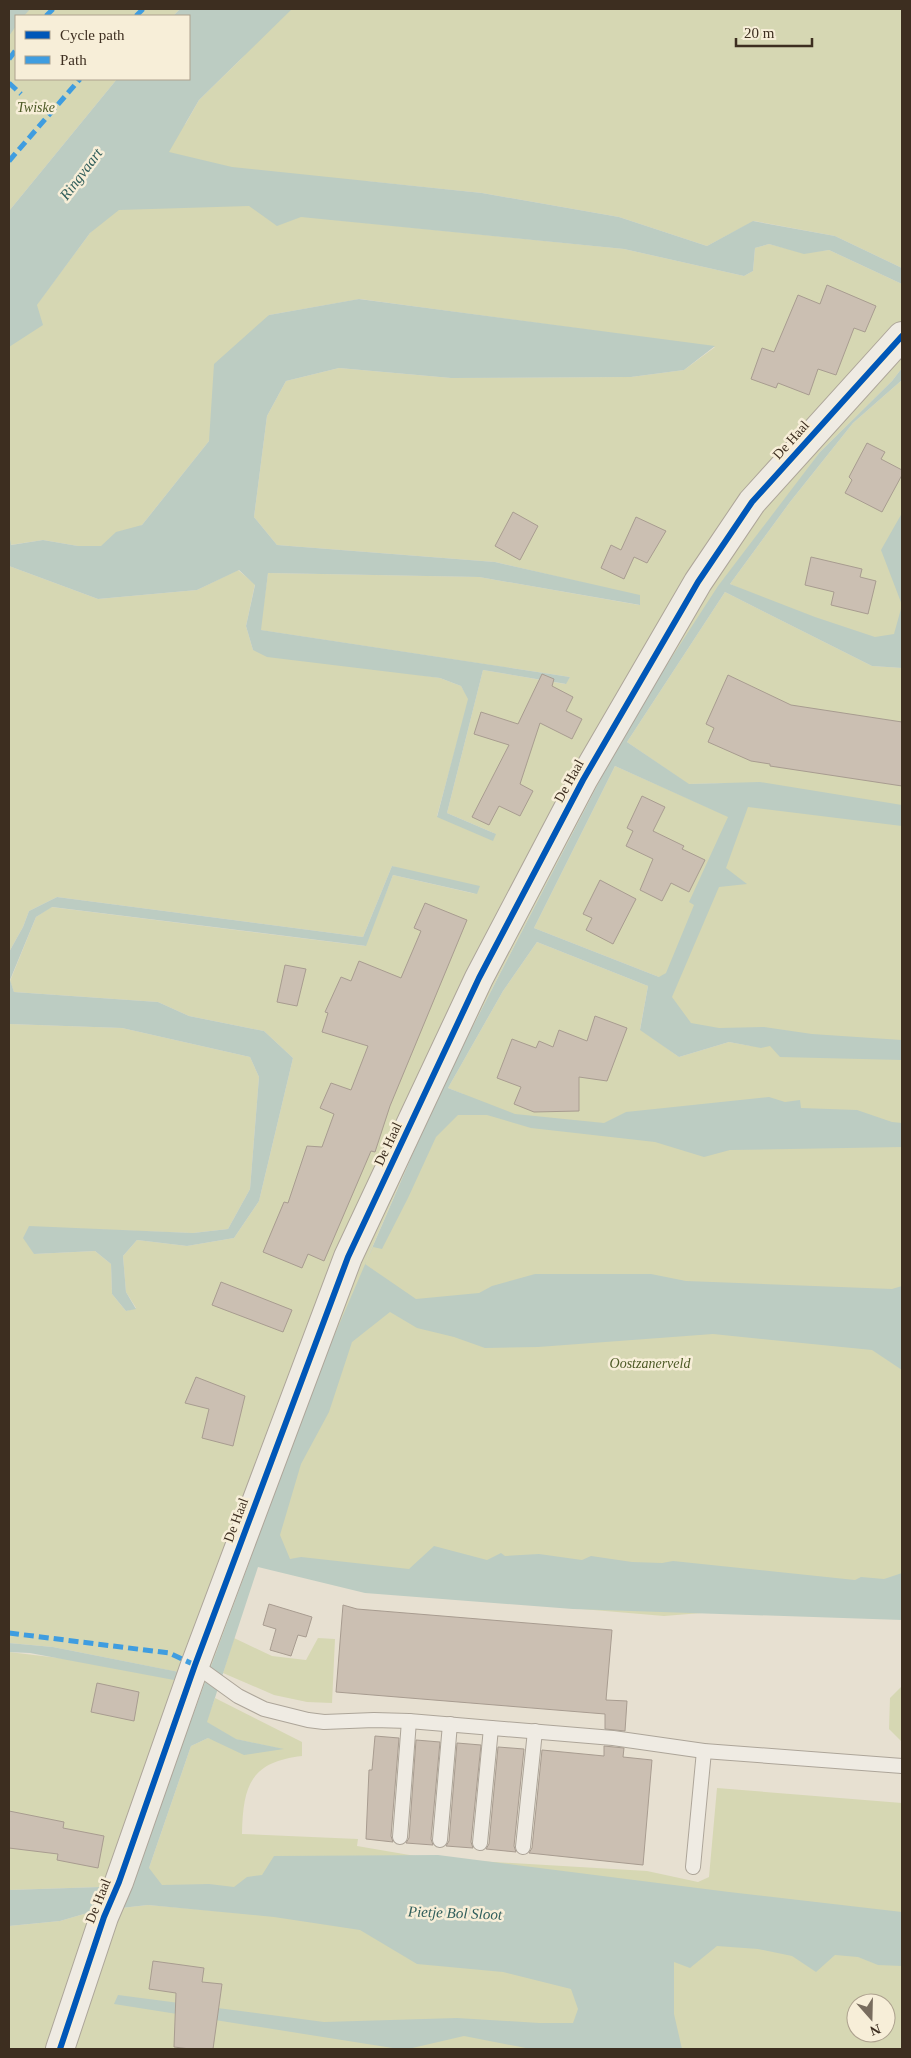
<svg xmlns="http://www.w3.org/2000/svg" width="911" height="2058" font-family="Georgia,serif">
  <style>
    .green { fill: #d6d7b3; fill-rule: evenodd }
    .water { fill: #bcccc2; fill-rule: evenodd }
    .building { fill: #cbbfb2; stroke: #a89c90 }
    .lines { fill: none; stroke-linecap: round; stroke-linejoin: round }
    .service-casing { stroke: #ada599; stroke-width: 16 }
    .tertiary-casing { stroke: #ada599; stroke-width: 30 }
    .service { stroke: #efebe3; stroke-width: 14 }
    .tertiary { stroke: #efebe3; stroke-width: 28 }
    .quiet { stroke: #3f9de0; stroke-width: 5; stroke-dasharray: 10 5; stroke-linecap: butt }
    .cycleway-casing { stroke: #f7eed8; stroke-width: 9 }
    .cycleway { stroke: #0057b8; stroke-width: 6 }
    .labels { text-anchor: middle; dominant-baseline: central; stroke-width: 5; stroke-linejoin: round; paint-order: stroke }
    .park-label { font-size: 14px; font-style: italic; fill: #4d5a26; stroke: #f7eed8 }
    .street-label { font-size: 14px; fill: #3d2e20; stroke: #f7eed8 }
    .water-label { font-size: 15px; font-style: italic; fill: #2f5d5a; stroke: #f7eed8 }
  </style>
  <rect width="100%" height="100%" fill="#e7e0d1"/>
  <g class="green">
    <polygon points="9,9 180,9 173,16 16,16 16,79 117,79 9,211"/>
    <polygon points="284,9 902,9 902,268 835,236 754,221 707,246 619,217 482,193 365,181 337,220 624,249 744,276 753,271 755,248 769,244 804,253 829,250 902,284 902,368 892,381 820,452 631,720 442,1086 365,1264 433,1116 463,1094 448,1088 503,991 537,942 648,986 640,1029 679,1057 729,1042 751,1046 753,1039 692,1043 659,977 534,928 615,766 725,815 729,783 688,784 627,742 725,592 872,666 902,668 902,1618 714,1612 664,1616 417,1595 259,1555 297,1422 249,1563 130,1886 9,1890 9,1652 183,1673 53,1647 9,1643 9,1024 122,1028 250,1057 259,1077 250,1189 228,1229 193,1233 29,1227 34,1254 95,1251 111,1264 112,1294 126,1311 136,1308 126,1292 123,1256 137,1240 187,1246 234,1238 259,1201 293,1058 264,1031 189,1016 158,1002 14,992 10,981 36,917 51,907 365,946 393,875 476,894 392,866 363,937 57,897 29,911 23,927 9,952 9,566 98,599 197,590 238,570 255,584 246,626 253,650 440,678 461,686 469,699 437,816 496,834 447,813 483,670 565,684 570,677 260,630 268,573 479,577 639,605 640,596 495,562 277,545 254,517 267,416 286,381 339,368 451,378 631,377 684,370 715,347 360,299 269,315 209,441 142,525 102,546 78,546 43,540 10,545 9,534 9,342 90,233 186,123 199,100 240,60"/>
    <polygon points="902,380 902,664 730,584 790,502 853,423"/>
    <polygon points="234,1638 272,1656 306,1660 318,1638 335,1639 332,1703 307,1702 274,1695 223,1673"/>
    <polygon points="902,1686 902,1742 889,1729 890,1698"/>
    <path d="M215 1698 302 1742V1756C250 1762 243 1786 242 1834L358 1839 357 1846 427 1858 647 1871 698 1882 709 1877 717 1788 902 1803V2049H9V1926L60 1921 94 1911 148 1905 240 1913 131 1901 149 1868 191 1746 208 1738 217 1741 282 1749 235 1739 206 1722ZM856 2003H886V2033H856Z"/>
  </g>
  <g class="water">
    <polygon points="9,9 30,9 24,16 16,16 16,26 9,36"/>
    <polygon points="180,9 292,9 199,100 169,152 232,167 482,193 619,217 707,246 753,221 835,236 902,268 902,284 829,250 804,254 769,244 755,248 753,271 744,276 624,249 301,217 277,226 249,206 119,210 90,233 37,305 43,325 9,347 9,211 117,79 189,79 189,16 173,16"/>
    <polygon points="359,299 715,346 684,370 631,377 451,378 339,368 286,381 267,416 254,517 277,545 495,562 640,595 640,605 479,577 268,573 261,630 570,677 566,684 483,670 447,813 496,834 493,841 437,817 468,699 461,686 440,678 267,657 253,650 246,626 255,585 239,570 197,590 98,599 9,566 9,534 11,545 43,540 78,546 101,546 116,532 142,525 209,441 214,364 269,315"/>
    <path d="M902 368V380L853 423 790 502 730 584 815 617 875 637 894 634 902 605 881 550 902 513V668L872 666 725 592 627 742 689 784 760 782 902 805V826L748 807 726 868 747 884 719 887 672 997 691 1023 719 1028 764 1027 812 1034 902 1040V1060L780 1057 770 1046 761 1048 729 1042 679 1057 640 1030 648 986 537 942 503 991 448 1088 515 1114 604 1123 626 1112 769 1097 785 1102 800 1100 801 1108 857 1110 892 1122 902 1123V1147L730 1150 704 1157 655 1142 531 1128 487 1115H458L436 1137 408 1198 382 1249 373 1247 365 1264 416 1299 479 1293 492 1286 535 1274H651L686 1281 892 1289 902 1286V1370L872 1350 713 1334 538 1347 485 1348 454 1337 417 1328 390 1312 352 1342 329 1412 301 1464 280 1535 290 1559 301 1557 409 1569 434 1546 487 1560 501 1553 505 1556 539 1554 582 1560 591 1556 632 1562 662 1563 673 1561 855 1580 861 1577 884 1579 902 1573V1620L573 1609 365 1593 258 1567 207 1722 236 1739 284 1749 244 1755 208 1738 191 1746 149 1868 162 1885 209 1884 234 1887 247 1877 262 1875 274 1856 438 1855 729 1892 902 1912V1966L878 1965 858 1957 835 1955 816 1972 792 1956 758 1949 717 1946 690 1968 674 1962V2014L682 2049H531L464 2036 408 2049H399L114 2004 118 1995 324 2022 457 2018 539 2023H573L578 2009 571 1989 503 1972 417 1964 360 1930 274 1917 148 1905 94 1911 60 1921 9 1926V1890L130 1886 249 1563 297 1422 442 1086 631 720 718 586 820 452 892 381ZM615 766 728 817 689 902 694 905 666 973 659 977 534 928Z"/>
    <polygon points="392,866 480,886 477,894 393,875 366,946 52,907 36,917 10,980 14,992 158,1002 189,1016 264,1031 293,1058 259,1201 234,1238 187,1246 137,1240 123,1256 126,1292 136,1309 126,1311 112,1294 111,1264 95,1251 34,1254 23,1238 29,1226 193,1233 228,1229 250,1189 259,1077 250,1057 122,1028 9,1024 9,952 23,927 29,911 57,897 363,937"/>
    <polygon points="9,1643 53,1647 184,1673 174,1680 30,1653 9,1652"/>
  </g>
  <g class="building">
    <polygon points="827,285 876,306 865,332 854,328 836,375 818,369 809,395 778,383 776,388 751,379 762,348 774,352 798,295 820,304"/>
    <polygon points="867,443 885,452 881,459 902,470 902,475 882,512 845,493 852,480 849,477"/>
    <polygon points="513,512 538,526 520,560 495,546"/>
    <polygon points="636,517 666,531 647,563 634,557 624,579 601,568 611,545 621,550"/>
    <polygon points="811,557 862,569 860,577 876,581 868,614 831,605 834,592 805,585"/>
    <polygon points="542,674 554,679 552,686 573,697 566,711 582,719 572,739 540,723 520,784 533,791 520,816 499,806 489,825 472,817 509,745 474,734 481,712 518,724"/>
    <polygon points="728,675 791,705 902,722 902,786 770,766 770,764 751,761 708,742 714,728 706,724"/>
    <polygon points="642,796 665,807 653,831 684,846 682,849 705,860 689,892 671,883 662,901 640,890 653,859 626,846 633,831 627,828"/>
    <polygon points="600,880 636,899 613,944 586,930 592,918 583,914"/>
    <polygon points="425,903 467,920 390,1106 375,1152 371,1151 324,1261 308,1254 302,1268 263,1252 284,1202 288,1203 307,1146 322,1147 334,1114 320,1108 331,1083 351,1090 368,1046 322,1032 328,1013 325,1012 341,977 351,981 359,961 401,978 421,931 414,928"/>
    <polygon points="285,965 306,969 297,1006 277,1002"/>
    <polygon points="595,1016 627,1028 607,1081 579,1077 579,1111 534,1112 514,1104 521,1087 497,1078 512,1039 536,1048 539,1041 553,1047 559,1030 587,1041"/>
    <polygon points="221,1282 292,1310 283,1332 212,1305"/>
    <polygon points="196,1377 245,1396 233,1446 202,1438 209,1409 185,1403"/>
    <polygon points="269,1604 312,1617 306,1637 298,1635 291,1656 270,1650 276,1629 263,1625"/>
    <polygon points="343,1605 357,1609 612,1630 606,1700 627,1701 625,1731 605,1729 605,1714 336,1692"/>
    <polygon points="97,1683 139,1692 134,1721 91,1712"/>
    <polygon points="375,1736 399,1738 391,1836 393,1842 366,1839 369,1770 372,1770"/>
    <polygon points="416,1740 440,1742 431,1839 433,1845 406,1843 409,1838"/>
    <polygon points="457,1743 481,1745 471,1842 473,1848 446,1846 449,1841"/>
    <polygon points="604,1746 624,1748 623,1757 652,1760 643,1865 529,1853 532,1848 542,1750 604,1756"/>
    <polygon points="498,1747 524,1749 514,1846 516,1852 486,1849 489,1844"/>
    <polygon points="9,1811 64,1822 63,1828 104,1836 98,1868 57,1860 58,1854 9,1848"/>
    <polygon points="153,1961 204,1968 202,1982 222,1984 213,2049 190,2049 174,2047 176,1993 149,1989"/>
  </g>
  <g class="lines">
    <g class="service-casing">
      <g id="service">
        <polyline points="195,1665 238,1696 264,1709 308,1720 324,1722 374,1720 409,1721 613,1738 704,1751 902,1766"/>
        <polyline points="400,1837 409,1721"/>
        <polyline points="440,1840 450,1724"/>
        <polyline points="480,1843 491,1728"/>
        <polyline points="523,1847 535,1731"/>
        <polyline points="693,1867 704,1751"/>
      </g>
    </g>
    <g class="tertiary-casing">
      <polyline id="tertiary" points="60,2049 104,1917 119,1882 195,1665 348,1257 479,978 583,780 698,582 752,502 902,336"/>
    </g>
    <use href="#service" class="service"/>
    <use href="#tertiary" class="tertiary"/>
    <g class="quiet">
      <polyline points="46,16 53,9"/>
      <polyline points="136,16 143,9"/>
      <polyline points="9,59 16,50"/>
      <polyline points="9,83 21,94"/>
      <polyline points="9,161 80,79"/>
      <polyline points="9,1633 169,1653 195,1665"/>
    </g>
    <g class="cycleway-casing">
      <polyline id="cycleway" points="60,2049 104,1917 119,1882 195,1665 348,1257 479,978 583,780 698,582 752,502 902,336"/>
    </g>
    <use href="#cycleway" class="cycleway"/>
  </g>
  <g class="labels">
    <g class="park-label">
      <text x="36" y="107">Twiske</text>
      <text x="650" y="1363">Oostzanerveld</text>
    </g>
    <g class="street-label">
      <text transform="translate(791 440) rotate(-48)">De Haal</text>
      <text transform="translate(569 781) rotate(-61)">De Haal</text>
      <text transform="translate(388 1144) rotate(-65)">De Haal</text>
      <text transform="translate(236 1520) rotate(-69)">De Haal</text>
      <text transform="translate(98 1901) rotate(-68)">De Haal</text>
    </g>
    <g class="water-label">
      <text transform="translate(81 174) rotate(-53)">Ringvaart</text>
      <text transform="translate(455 1913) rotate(2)">Pietje Bol Sloot</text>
    </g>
  </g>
  <rect width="911" height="2058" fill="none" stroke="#3d2e20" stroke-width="20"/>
  <rect x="15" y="15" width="175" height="65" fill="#f7eed8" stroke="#ada18e"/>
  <rect x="25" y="31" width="25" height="8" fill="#0057b8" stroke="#ada18e"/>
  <text x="60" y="40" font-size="15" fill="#3d2e20">Cycle path</text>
  <rect x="25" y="56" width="25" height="8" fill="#3f9de0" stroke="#ada18e"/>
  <text x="60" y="65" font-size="15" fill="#3d2e20">Path</text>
  <g transform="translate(871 2018) rotate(160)"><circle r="24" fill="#f7eed8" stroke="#ada18e"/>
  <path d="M0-4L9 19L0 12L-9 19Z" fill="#786c5e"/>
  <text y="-8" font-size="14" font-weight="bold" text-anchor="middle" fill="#3d2e20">N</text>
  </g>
  <path d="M736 38v8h76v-8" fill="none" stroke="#3d2e20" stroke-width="2.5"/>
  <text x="744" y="38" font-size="15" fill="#3d2e20" stroke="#f7eed8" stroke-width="4" paint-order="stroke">20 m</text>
</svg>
